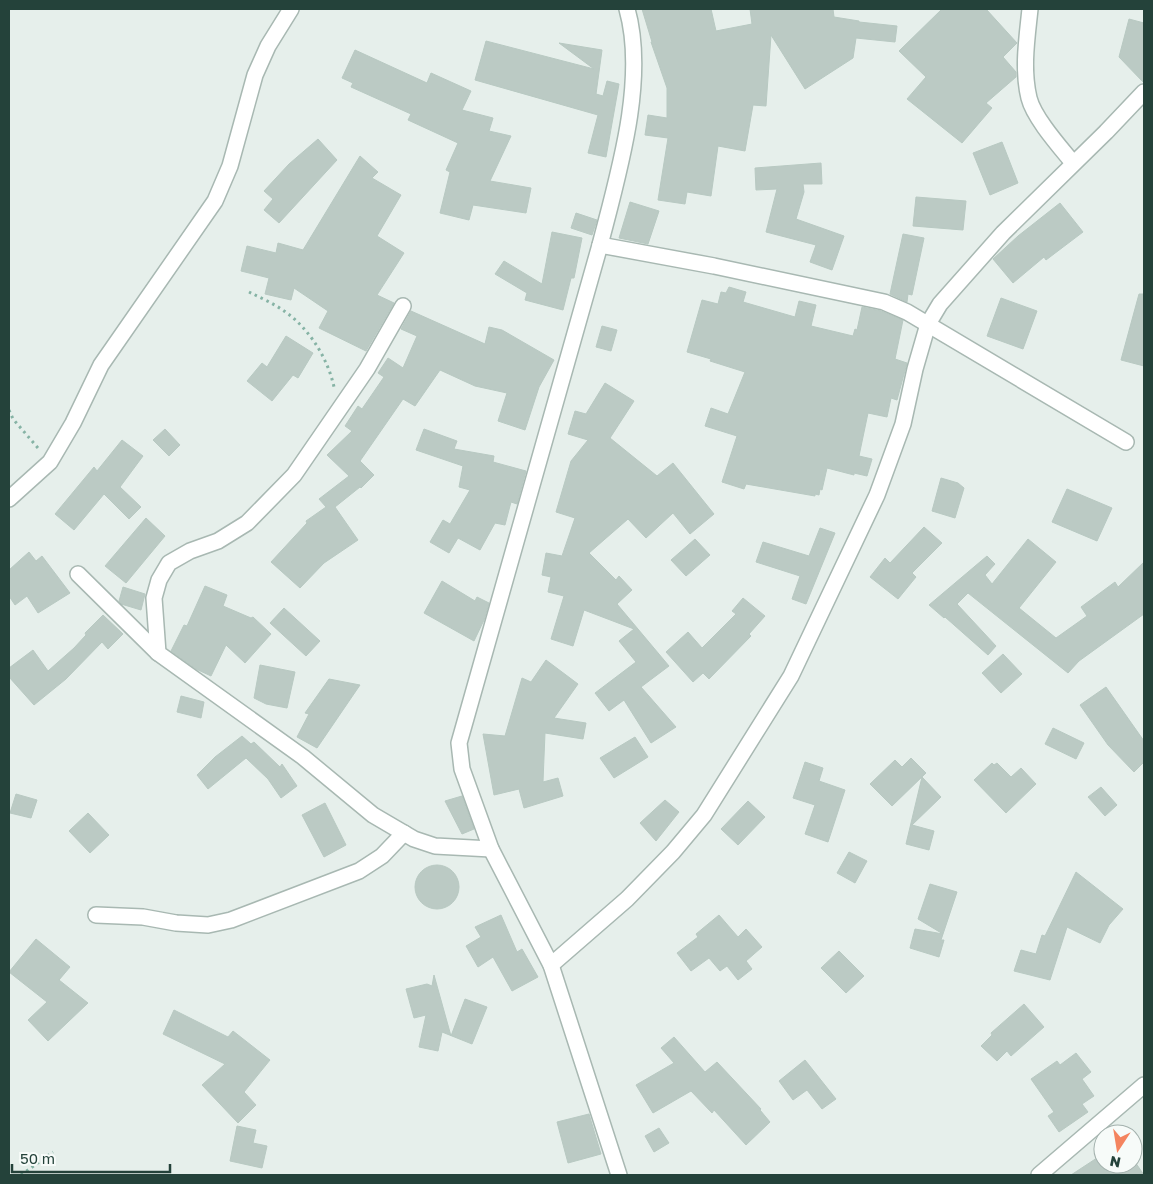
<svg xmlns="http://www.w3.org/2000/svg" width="1153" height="1184" font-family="'Golos Text',sans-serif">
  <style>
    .building { fill: #bbcac4; stroke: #b8c9c2 }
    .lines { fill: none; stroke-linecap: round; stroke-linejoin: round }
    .minor-casing { stroke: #a8b8b2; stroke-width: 18 }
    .path { stroke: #86b3a5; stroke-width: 3; stroke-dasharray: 2.5 4; stroke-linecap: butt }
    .minor { stroke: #fff; stroke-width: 15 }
  </style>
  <rect width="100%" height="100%" fill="#e6efeb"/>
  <g class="building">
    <polygon points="642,9 711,9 716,31 752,24 750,9 833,9 834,17 859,21 859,22 897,26 895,42 856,38 853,58 805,89 771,35 766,106 753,105 745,151 718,146 711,196 687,192 685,204 658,200 668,138 645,135 648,115 667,118 667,88 651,42 652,42"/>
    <polygon points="942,9 986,9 1017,43 1003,57 1016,72 1016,77 986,103 992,108 962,143 907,99 926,77 899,51"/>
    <polygon points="1129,19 1144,23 1144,83 1119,57"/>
    <polygon points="486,41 594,69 559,43 602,50 596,94 603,96 607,81 619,84 606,157 588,153 598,115 475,80"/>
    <polygon points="355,50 427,83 431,73 471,91 462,110 493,118 489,131 511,136 490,181 531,188 526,213 473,205 469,220 440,213 450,172 446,170 458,143 408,120 411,114 351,87 353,83 342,78"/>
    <polygon points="318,139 337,160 279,223 264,210 273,199 264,191 289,164"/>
    <polygon points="1002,142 1018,183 990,195 973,153"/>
    <polygon points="360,156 378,172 372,178 401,195 377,236 404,253 377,295 394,303 366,351 319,328 328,311 294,288 291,300 265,294 269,278 241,271 247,246 276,253 278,243 303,250"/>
    <polygon points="821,163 822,184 803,184 804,192 796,219 844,236 832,270 810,262 816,245 766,232 777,189 756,190 755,168"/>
    <polygon points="916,197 966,201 963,230 913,226"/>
    <polygon points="630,202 659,211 648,244 619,238"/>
    <polygon points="1060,203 1083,232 1046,260 1044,257 1013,283 993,259 1018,236"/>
    <polygon points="576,213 597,220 592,235 571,228"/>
    <polygon points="552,232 582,238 574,278 571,278 563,310 525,300 527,293 495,274 504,261 542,284"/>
    <polygon points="903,234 924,238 912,295 908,294 907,302 890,294"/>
    <polygon points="729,287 746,292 743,302 795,317 799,301 816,305 811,326 853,336 855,329 857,330 862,307 881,311 903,320 895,359 907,363 897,400 891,398 887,417 868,413 859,456 872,459 867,476 854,473 854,475 827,468 822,490 820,489 819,495 815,494 815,496 746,484 744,489 722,482 737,436 705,426 711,408 728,414 745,372 710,361 711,359 687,352 702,300 718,304 721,292 726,293"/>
    <polygon points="1139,294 1144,294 1144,366 1121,360"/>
    <polygon points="1001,298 1037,311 1023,349 987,336"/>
    <polygon points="411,311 485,344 489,327 502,330 554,360 539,387 525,430 498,421 507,393 475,386 440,370 415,406 403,399 360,461 374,475 361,488 360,487 335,507 358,540 324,563 300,588 271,562 307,523 306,521 326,507 319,499 349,476 327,455 352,431 345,426 358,406 362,409 384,377 378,373 388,358 403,368 417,336 401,329"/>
    <polygon points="602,326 617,330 611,351 596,347"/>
    <polygon points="286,336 313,353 298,378 293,375 272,401 247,381 262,363 267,367"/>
    <polygon points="605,383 634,401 610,438 657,476 673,463 714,514 690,534 673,513 646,538 628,519 589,553 616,580 619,576 632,590 617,604 669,666 641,687 676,727 651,743 624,700 609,711 595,693 636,662 619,641 634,629 584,610 573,646 551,639 564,596 548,592 551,577 542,575 546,553 562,556 575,518 556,512 571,461 588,440 568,434 575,411 586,414"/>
    <polygon points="165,429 180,445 169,456 153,440"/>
    <polygon points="424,429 457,441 454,449 494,456 493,462 526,471 517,504 511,502 505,525 495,523 480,550 458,538 449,553 430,542 443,520 450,524 470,490 459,487 463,466 416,450"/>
    <polygon points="122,440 143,456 120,487 141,507 129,519 104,494 74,530 55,514 94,467 97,471"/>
    <polygon points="941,478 958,483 964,488 955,518 932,511"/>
    <polygon points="1067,489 1112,508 1097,541 1052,522"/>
    <polygon points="146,518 165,536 126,583 105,566"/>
    <polygon points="924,527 942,543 912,573 916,577 898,599 870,577 885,558 890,563"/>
    <polygon points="820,528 835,533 806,604 792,599 800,576 756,562 763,542 809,556"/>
    <polygon points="695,539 710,555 686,576 671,560"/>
    <polygon points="1028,539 1056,562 1019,608 1056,638 1087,616 1081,607 1115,582 1118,587 1144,562 1144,614 1079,661 1068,673 968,593 957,604 996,646 988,655 945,617 944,618 929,605 987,556 995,564 985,575 992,584"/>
    <polygon points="29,552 36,561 42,556 70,593 38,613 27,596 15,605 9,596 9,570"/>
    <polygon points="442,581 475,601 477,597 489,603 484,620 474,641 424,613"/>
    <polygon points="205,586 227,595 223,606 251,618 253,617 271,634 245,663 226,645 211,676 196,669 171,651 184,625 187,626"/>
    <polygon points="123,587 145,594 141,610 121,604 119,601"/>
    <polygon points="743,598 765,616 749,634 751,636 709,679 703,673 693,682 666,652 688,632 702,648 736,614 732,611"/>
    <polygon points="284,608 320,641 306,656 270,623"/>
    <polygon points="103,615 123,634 108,649 102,642 66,679 34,705 9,677 9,668 33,650 48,671 74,648 86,635 85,633"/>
    <polygon points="1003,654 1022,674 1001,693 982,673"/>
    <polygon points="546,660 578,684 554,718 586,723 583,739 545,733 543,782 558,778 563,796 524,808 519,789 494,795 483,734 505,736 522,678 531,682"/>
    <polygon points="260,665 295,672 287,708 266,704 254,698"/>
    <polygon points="329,679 360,685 317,748 297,737 309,714 305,713"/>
    <polygon points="1106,687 1144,741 1144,762 1134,772 1108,745 1080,705"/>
    <polygon points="181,696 204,702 201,718 177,712"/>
    <polygon points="1053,728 1084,743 1076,759 1045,744"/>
    <polygon points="242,736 251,744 254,742 280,767 282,764 297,786 281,798 268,779 246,758 208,789 197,775 215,757"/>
    <polygon points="635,737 648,757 614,778 600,758"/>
    <polygon points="911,758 926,773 892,806 870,784 895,760 902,767"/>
    <polygon points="805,762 823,768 819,781 845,790 828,842 805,834 815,805 793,798"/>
    <polygon points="992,763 994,765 997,763 1011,777 1021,768 1036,784 1006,813 974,780"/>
    <polygon points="922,777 941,797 912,825 934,831 929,850 906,844"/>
    <polygon points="1101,787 1117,805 1105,816 1088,797"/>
    <polygon points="16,794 37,800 31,818 10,813"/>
    <polygon points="462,796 474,829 462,834 445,801"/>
    <polygon points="665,800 679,812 656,841 640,823"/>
    <polygon points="748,801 765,817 738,845 721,829"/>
    <polygon points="325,803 346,845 324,857 302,815"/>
    <polygon points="88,813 109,835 90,853 69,831"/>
    <polygon points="849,852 867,861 855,883 837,873"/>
    <circle cx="437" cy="887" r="22"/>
    <polygon points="1076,872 1123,909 1109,925 1100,943 1067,927 1050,980 1014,971 1021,950 1036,954 1042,935 1045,936"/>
    <polygon points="930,884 957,892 943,934 918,919"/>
    <polygon points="501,915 517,952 522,949 538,977 512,991 493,957 478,967 466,946 481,937 475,927"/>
    <polygon points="719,915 738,937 746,929 762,947 746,961 752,969 738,980 727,966 720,971 709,958 691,971 677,953 698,937 696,934"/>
    <polygon points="915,929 943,934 941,940 944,940 939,957 910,948"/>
    <polygon points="36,939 70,967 59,980 88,1003 48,1041 28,1020 47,1002 9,972"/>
    <polygon points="839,951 864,976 846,993 821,968"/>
    <polygon points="434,975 451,1036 465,999 487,1007 472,1044 442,1032 438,1051 419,1047 426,1015 414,1018 406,989 427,984 432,986"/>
    <polygon points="1024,1004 1044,1027 1011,1056 1007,1051 997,1061 981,1046 992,1035 991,1033"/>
    <polygon points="174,1010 228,1037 233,1031 270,1060 244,1092 256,1105 238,1123 202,1085 225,1064 163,1034"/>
    <polygon points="674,1037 705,1072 717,1062 761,1109 760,1110 770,1122 746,1145 714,1110 712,1113 691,1091 653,1113 636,1085 674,1063 661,1048"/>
    <polygon points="1076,1053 1091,1072 1082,1079 1094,1096 1082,1104 1088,1112 1059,1132 1048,1116 1054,1112 1031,1079 1057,1061 1060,1065"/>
    <polygon points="805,1060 836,1099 822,1109 807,1090 793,1100 779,1081"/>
    <polygon points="589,1114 601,1154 568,1163 557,1122"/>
    <polygon points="237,1126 256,1130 253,1143 267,1146 262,1168 230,1161"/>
    <polygon points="659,1128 669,1143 654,1152 645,1136"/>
    <polygon points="1103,1154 1103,1164 1133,1164 1133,1159 1144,1175 1071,1175"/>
  </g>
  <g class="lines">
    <g class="minor-casing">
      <g id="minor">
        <path d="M1030 9C1027 38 1022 69 1029 98 1034 118 1060 147 1073 163"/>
        <polyline points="600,245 714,266 884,302 907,312 1126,442"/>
        <polyline points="403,306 367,369 294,475 247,523 218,541 190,551 169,563 159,580 154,598 158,653 303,757 373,815 414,839 435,846 491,849"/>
        <polyline points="9,499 50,462 73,423 101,365 215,201 230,166 255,75 268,46 291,9"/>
        <polyline points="78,574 158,653"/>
        <polyline points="96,915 143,917 176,923 208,925 231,920 359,871 382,856 404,833"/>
        <polyline points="551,965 627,899 673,852 704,815 791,676 877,495 903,424 915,369 928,324 940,304 1003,233 1106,132 1144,92"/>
        <path d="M619 1175 551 965 491 849 462 769 459 743 600 245C618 175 647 80 627 9"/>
        <polyline points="1039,1175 1144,1085"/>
      </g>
    </g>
    <g class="path">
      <path d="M249 292C261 298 275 304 287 313 310 330 328 359 334 387"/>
      <polyline points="9,410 13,419 38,448"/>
      <polyline points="21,1175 53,1152"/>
    </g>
    <use href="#minor" class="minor"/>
  </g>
  <rect width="1153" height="1184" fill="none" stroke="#24423a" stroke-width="20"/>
  <g transform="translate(1118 1149) rotate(192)"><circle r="24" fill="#f7fbf9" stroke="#a3b1ad"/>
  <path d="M0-4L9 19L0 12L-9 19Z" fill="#f4845f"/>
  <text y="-8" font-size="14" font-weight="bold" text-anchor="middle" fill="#24423a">N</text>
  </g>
  <path d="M12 1164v8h158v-8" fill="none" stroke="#24423a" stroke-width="2.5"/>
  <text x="20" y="1164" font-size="15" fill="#24423a" stroke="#f7fbf9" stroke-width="4" paint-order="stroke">50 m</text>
</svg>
